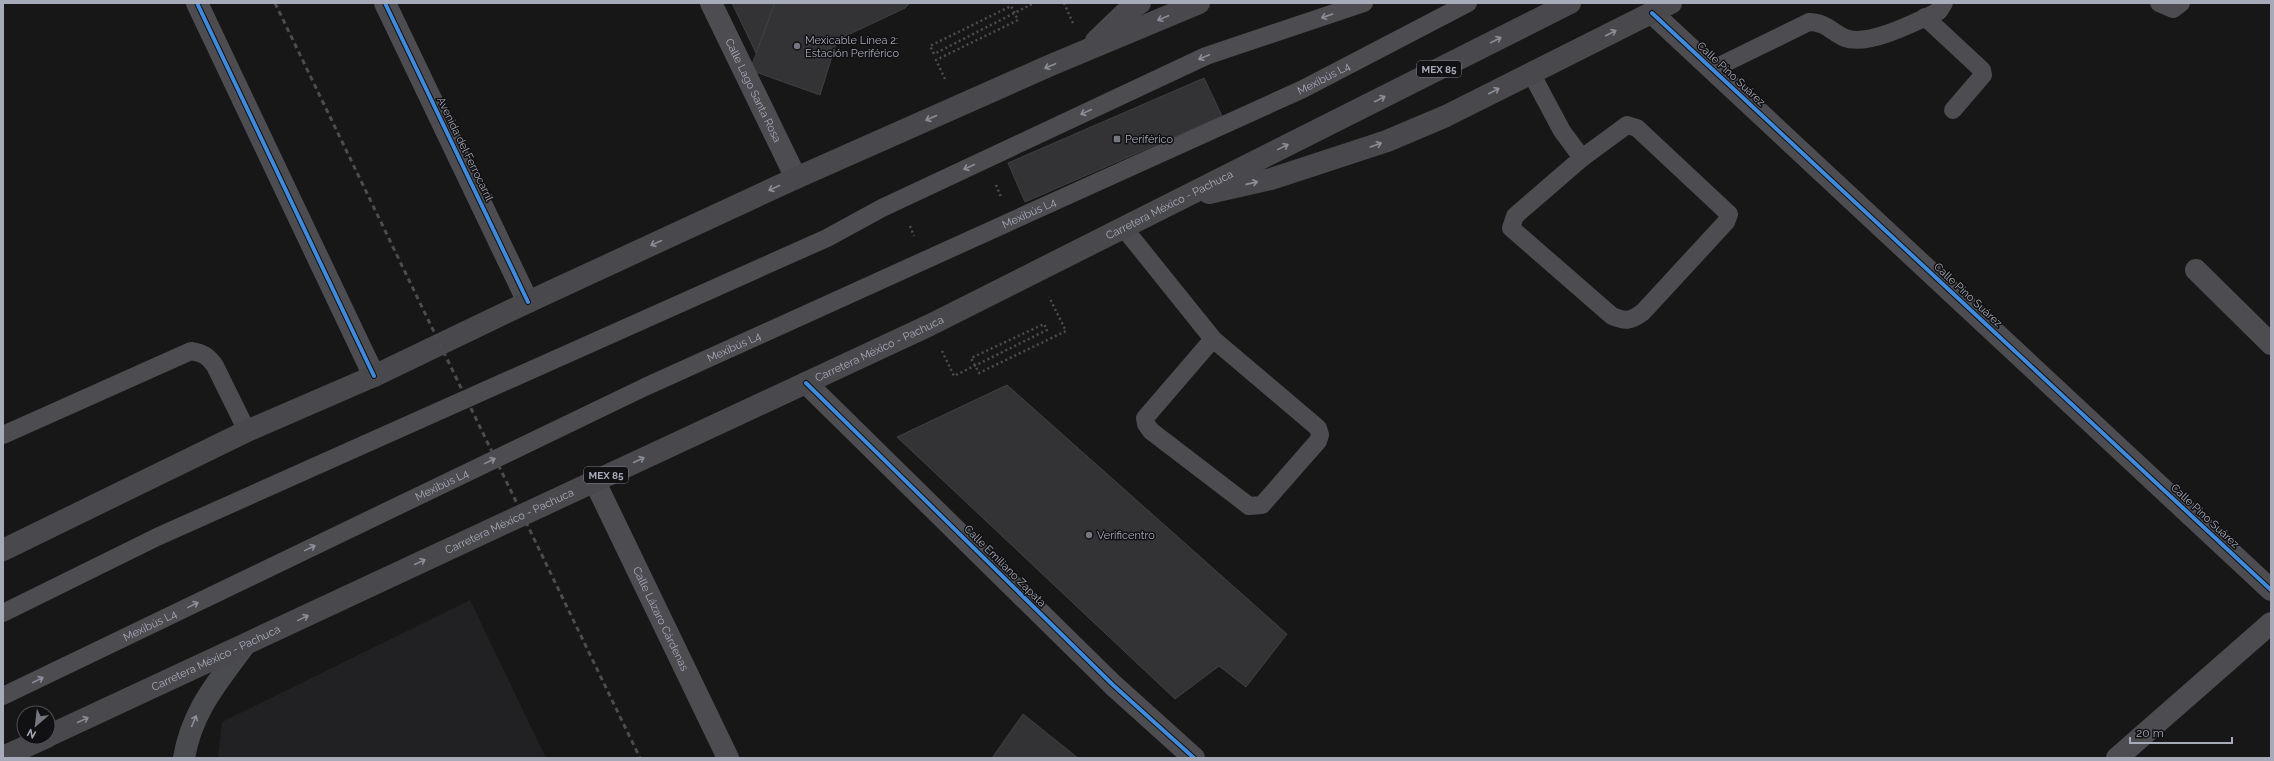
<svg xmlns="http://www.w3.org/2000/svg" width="2274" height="761" font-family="Raleway,sans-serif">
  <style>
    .built { fill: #212123 }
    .building { fill: #333335; stroke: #3f4043 }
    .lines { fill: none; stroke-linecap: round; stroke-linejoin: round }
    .path { stroke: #4d4d52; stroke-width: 2.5; stroke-dasharray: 2 3; stroke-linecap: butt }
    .service { stroke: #4c4c51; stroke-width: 18 }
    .minor { stroke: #4c4c51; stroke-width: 22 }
    .secondary { stroke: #4a4b4f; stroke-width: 22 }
    .motorway { stroke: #49494d; stroke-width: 22 }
    .rail { stroke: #4c4c50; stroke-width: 3; stroke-dasharray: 5 4; stroke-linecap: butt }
    .cycleway-casing { stroke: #111113; stroke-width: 6 }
    .cycleway { stroke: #408adc; stroke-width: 4 }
    .oneway { stroke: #8c8e99 }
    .oneway2 { stroke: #8b8d98 }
    .oneway3 { stroke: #8b8e98 }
    .poi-dot { fill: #757780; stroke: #111113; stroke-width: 1.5 }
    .labels { text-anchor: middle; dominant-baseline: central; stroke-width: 3; stroke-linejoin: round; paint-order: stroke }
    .shield { fill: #111113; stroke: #7a7c86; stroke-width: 1 }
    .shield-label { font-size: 10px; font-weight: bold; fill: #a7aab8 }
    .poi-label { font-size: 11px; fill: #a7aab8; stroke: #111113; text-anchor: start }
    .street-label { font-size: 11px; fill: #a7aab8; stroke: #111113 }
  </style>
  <rect width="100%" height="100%" fill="#171717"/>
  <polygon class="built" points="470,600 546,758 218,758 222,722"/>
  <g class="building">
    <polygon points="732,3 775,3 756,53"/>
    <polygon points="775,3 910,3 905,8 837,40 820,95 750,70"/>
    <polygon points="1204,78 1222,116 1025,202 1008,163"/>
    <polygon points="1007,385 1287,634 1246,687 1219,666 1175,699 897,437"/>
    <polygon points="1023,714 1078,758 992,758"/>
  </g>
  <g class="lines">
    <g class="path">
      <polyline points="1064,3 1073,23"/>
      <polyline points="945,79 936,60 1018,20 1011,6 930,46 934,54 1034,3"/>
      <polyline points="996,185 1001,197"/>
      <polyline points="910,226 914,236"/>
      <polyline points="942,351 954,376 1047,330 1044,324 971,358 979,373 1066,331 1049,297"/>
    </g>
    <g class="service">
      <polyline points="2159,3 2173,9 2181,3"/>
      <polyline points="1925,17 1982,70 1983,75 1953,110"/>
      <path d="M1713 69 1809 22C1825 22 1832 32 1845 38 1868 47 1918 21 1939 11L1944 3"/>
      <polyline points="1531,73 1562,131 1582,158"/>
      <path d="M1627 125 1637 128 1729 214 1726 222 1643 312C1631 321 1626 322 1612 316L1511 228 1515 216 1582 158Z"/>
      <polyline points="1123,227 1213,339 1318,428 1320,435 1318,441 1262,505 1249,506 1151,431 1146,424 1145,418 1213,339"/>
      <path d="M3 435 191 351C203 353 208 356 215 366L247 431"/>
      <polyline points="3,613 157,537 827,238 882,208 1206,56 1364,3"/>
      <path id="s1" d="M3 696 645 387 1303 89 1468 3"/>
    </g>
    <g class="minor">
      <polyline points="197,3 374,376"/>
      <polyline points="385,3 528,302"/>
      <path id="s2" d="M711 3 796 178"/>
      <polyline points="1652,13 2271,590"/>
      <polyline points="2196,270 2271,344"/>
      <polyline points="806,383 1113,685 1194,758"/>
      <path id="s3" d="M594 480 728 758"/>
      <polyline points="2117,758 2271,623"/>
    </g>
    <path class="secondary" d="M184 758C192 711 217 683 244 646"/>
    <g class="motorway">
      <polyline points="1096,41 1124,14 1140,3"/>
      <polyline points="1209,193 1271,179 1387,141 1446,116 1671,3"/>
      <polyline points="3,550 247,431 374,376 528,302 796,178 1051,65 1199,3"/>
      <path id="s4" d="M48 736 930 325 1570 3"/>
      <polyline points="3,757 47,737"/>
    </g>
    <polyline class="rail" points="275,3 640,758"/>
    <g class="cycleway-casing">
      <g id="cycleway">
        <polyline points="197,3 374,376"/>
        <polyline points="385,3 528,302"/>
        <polyline points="1652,13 2271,590"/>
        <polyline points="806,383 1113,685 1194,758"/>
      </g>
    </g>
    <use href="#cycleway" class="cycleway"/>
  </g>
  <defs><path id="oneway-shaft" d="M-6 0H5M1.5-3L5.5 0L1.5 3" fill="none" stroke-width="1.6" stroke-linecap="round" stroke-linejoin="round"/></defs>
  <g class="oneway">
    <use href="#oneway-shaft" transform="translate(1327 16) rotate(161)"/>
    <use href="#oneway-shaft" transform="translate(1204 57) rotate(157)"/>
    <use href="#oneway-shaft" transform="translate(1086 112) rotate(155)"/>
    <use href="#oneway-shaft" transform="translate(969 167) rotate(155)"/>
    <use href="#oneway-shaft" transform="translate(490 461) rotate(-26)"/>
    <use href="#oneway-shaft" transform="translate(310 548) rotate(-26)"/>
    <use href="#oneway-shaft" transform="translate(193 605) rotate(-26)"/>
    <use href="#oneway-shaft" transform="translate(38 680) rotate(-26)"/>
  </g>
  <g class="oneway2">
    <use href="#oneway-shaft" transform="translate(1163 18) rotate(157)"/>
    <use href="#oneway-shaft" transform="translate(1611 33) rotate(-27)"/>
    <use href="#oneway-shaft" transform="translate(1496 40) rotate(-27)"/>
    <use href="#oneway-shaft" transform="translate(1050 66) rotate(157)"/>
    <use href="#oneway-shaft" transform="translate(1494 91) rotate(-27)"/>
    <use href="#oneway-shaft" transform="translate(1380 99) rotate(-27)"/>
    <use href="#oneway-shaft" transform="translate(931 118) rotate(156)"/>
    <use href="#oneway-shaft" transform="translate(1376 145) rotate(-20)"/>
    <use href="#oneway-shaft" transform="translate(1283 147) rotate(-26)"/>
    <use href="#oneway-shaft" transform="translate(1252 183) rotate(-13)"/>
    <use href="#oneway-shaft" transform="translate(774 188) rotate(155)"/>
    <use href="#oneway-shaft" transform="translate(656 243) rotate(155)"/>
    <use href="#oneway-shaft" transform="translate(639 460) rotate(-25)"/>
    <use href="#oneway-shaft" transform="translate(420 562) rotate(-25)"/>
    <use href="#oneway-shaft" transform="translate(303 618) rotate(-26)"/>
    <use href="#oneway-shaft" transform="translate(83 720) rotate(-25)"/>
  </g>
  <use class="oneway3" href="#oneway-shaft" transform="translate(194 721) rotate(-67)"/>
  <g class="poi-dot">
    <circle cx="797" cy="46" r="4"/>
    <rect x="1113" y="135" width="8" height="8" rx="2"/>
    <circle cx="1089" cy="535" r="4"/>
  </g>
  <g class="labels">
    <g class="shield">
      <rect x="1417" y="61" width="44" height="16" rx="3"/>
      <rect x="584" y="467" width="44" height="16" rx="3"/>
    </g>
    <g class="shield-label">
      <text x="1439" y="69">MEX 85</text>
      <text x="606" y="475">MEX 85</text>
    </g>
    <g class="poi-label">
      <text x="805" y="40">Mexicable Línea 2:<tspan x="805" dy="13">Estación Periférico</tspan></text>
      <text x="1125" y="139">Periférico</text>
      <text x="1097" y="535">Verificentro</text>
    </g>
    <g class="street-label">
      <text transform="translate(1731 74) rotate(43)">Calle Pino Suárez</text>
      <text stroke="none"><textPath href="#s1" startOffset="1458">Mexibús L4</textPath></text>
      <text stroke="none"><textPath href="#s2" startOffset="97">Calle Lago Santa Rosa</textPath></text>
      <text transform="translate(465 149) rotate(64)">Avenida del Ferrocarril</text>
      <text stroke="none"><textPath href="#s4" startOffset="1241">Carretera México - Pachuca</textPath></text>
      <text stroke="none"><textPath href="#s1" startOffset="1134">Mexibús L4</textPath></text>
      <text transform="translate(1968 295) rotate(43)">Calle Pino Suárez</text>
      <text stroke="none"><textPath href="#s1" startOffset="810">Mexibús L4</textPath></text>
      <text stroke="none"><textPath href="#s4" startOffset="917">Carretera México - Pachuca</textPath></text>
      <text stroke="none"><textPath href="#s1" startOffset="487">Mexibús L4</textPath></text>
      <text transform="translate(2205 516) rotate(43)">Calle Pino Suárez</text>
      <text stroke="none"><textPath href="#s4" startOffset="509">Carretera México - Pachuca</textPath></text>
      <text transform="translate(1005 566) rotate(45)">Calle Emiliano Zapata</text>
      <text stroke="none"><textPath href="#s3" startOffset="154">Calle Lázaro Cárdenas</textPath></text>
      <text stroke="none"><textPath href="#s1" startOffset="163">Mexibús L4</textPath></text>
      <text stroke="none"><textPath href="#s4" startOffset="185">Carretera México - Pachuca</textPath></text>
    </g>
  </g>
  <rect width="2274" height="761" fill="none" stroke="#a7aab8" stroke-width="8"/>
  <g transform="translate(36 725) rotate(208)"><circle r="19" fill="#111113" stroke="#4d4e55"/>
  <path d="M0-3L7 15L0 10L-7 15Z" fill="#757780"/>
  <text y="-6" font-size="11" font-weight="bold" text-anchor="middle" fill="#a7aab8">N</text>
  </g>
  <path d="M2130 737v6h102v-6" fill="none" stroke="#a7aab8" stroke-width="2"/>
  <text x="2136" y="737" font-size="12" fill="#a7aab8" stroke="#111113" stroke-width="3" paint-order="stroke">20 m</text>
</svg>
